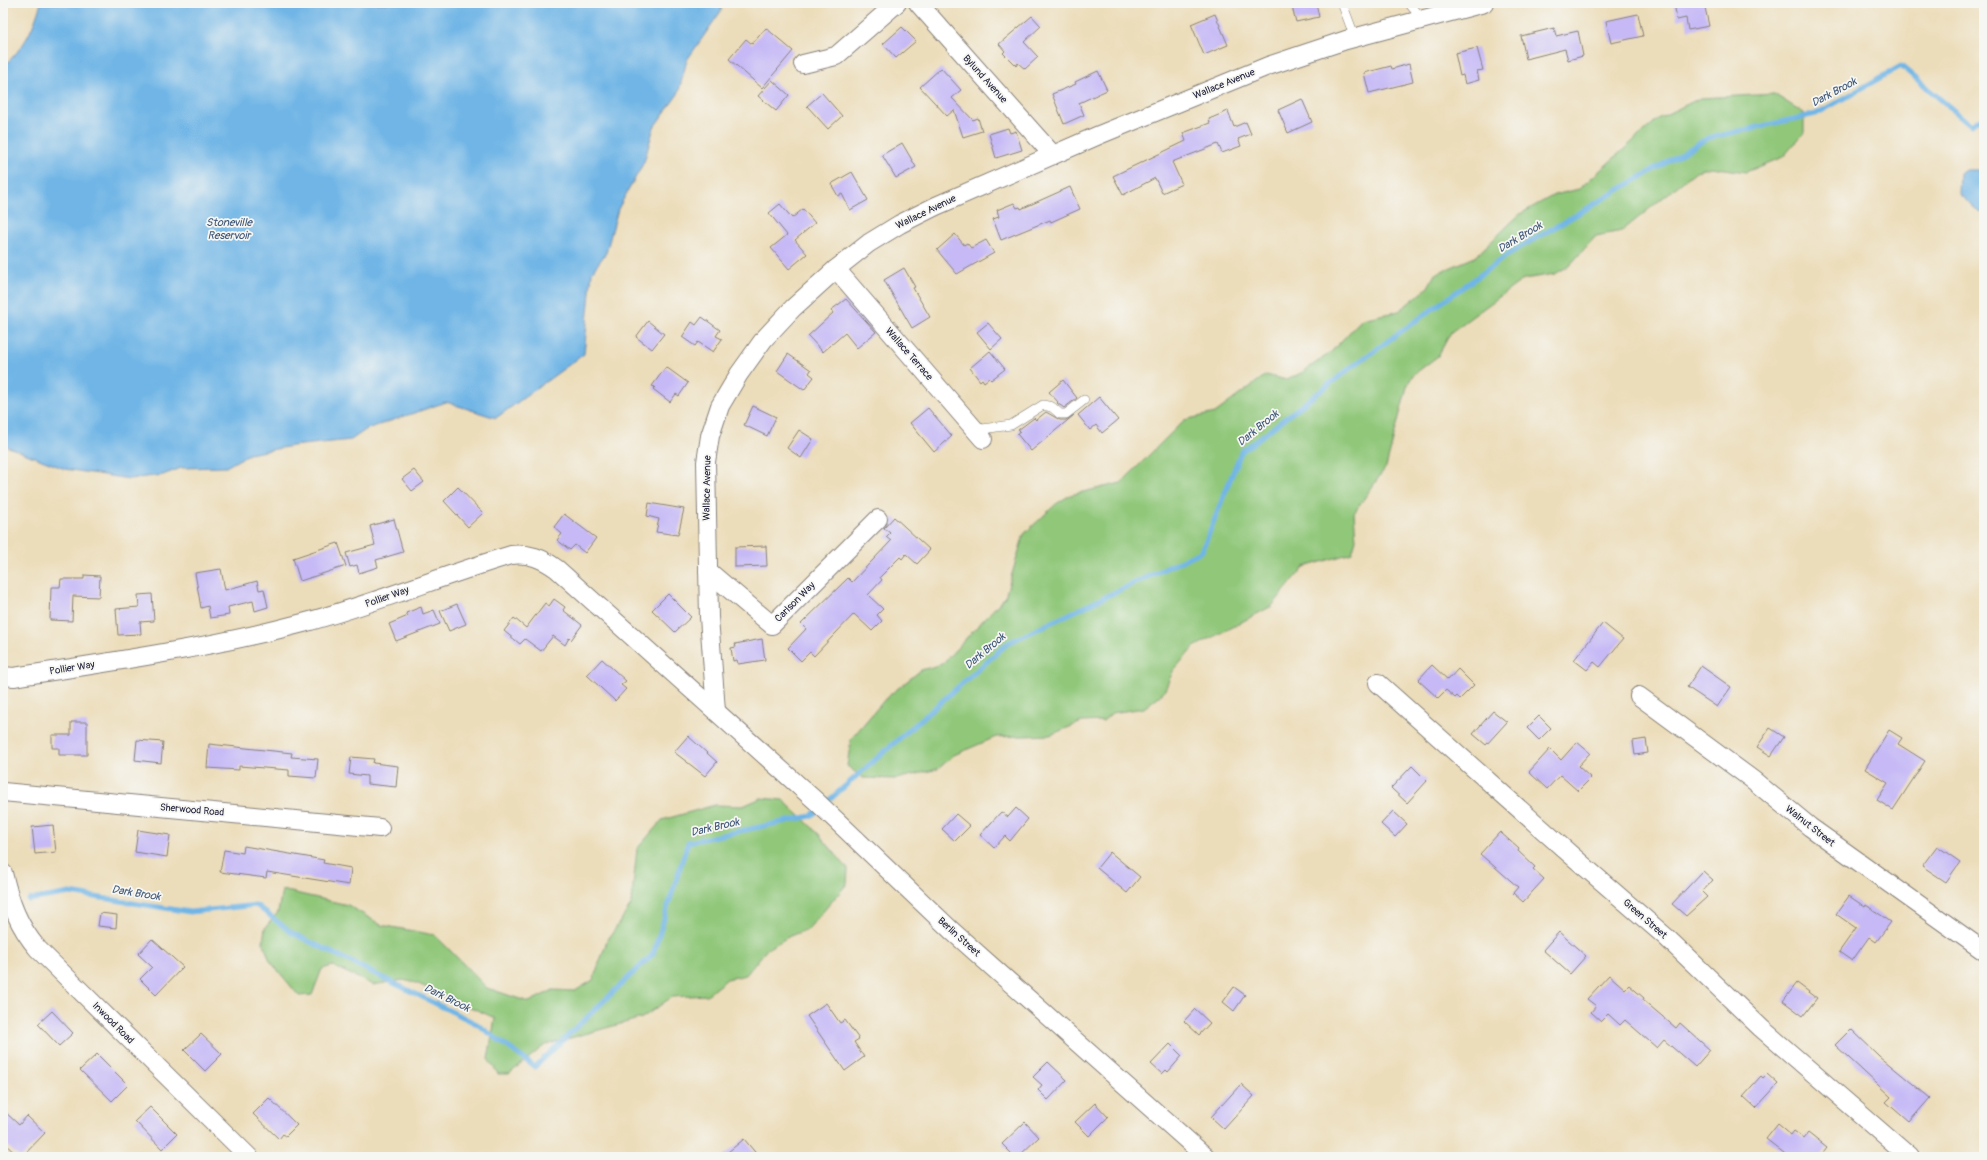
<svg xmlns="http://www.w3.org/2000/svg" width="1987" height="1160" font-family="Pangolin,sans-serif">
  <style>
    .green { fill: #90c779; stroke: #59745a }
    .water { fill: #70b5e6; stroke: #496c90 }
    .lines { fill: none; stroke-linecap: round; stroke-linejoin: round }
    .stream { stroke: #70b5e6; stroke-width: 5 }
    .building { fill: #c6b9f6 }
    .service-casing { stroke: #87807a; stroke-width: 10 }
    .minor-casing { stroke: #87807a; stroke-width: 20 }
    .service { stroke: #fff; stroke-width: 9 }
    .minor { stroke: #fff; stroke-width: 18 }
    .labels { text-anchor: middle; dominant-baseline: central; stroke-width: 3.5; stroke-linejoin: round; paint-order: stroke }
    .street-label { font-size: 10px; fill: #22223b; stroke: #f6f6f2 }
    .water-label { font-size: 11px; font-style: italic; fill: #3d5577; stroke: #f6f6f2 }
  </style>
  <rect width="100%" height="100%" fill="#f6f6f2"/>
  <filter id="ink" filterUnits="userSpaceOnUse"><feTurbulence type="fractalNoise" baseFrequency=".025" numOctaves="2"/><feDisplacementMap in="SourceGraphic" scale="8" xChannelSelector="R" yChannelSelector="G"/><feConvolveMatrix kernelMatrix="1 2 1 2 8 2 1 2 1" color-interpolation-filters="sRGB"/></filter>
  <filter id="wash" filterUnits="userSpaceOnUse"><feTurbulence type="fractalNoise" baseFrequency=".012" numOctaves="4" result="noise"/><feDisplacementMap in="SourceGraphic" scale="16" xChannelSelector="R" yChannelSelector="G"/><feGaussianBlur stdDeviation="0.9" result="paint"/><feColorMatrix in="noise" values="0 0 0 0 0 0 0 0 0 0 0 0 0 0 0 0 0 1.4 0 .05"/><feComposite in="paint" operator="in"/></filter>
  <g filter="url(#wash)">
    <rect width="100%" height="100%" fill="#ecddba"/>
    <g class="green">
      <polygon points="1774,94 1804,113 1804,133 1783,157 1746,172 1711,167 1696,171 1622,231 1596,236 1569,266 1555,274 1524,279 1451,332 1438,356 1412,376 1407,387 1386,467 1354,513 1356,540 1352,553 1304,567 1272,606 1194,647 1173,671 1164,692 1144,708 1112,713 1103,721 1082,722 1050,735 996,737 954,755 938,769 896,779 863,778 847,766 851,739 886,698 921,670 942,664 1005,597 1024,534 1056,504 1070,495 1121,483 1184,420 1215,413 1266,375 1287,380 1303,372 1330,353 1362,319 1399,311 1428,287 1435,274 1475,257 1520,214 1554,195 1579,189 1659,118 1700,98"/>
      <polygon points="761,798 783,800 817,832 848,869 847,884 808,929 790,936 767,949 746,975 727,979 707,995 672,997 642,1018 545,1045 509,1074 498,1074 488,1059 495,1018 416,983 403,980 373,985 333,966 322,969 312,995 299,996 270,961 263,942 265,928 278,912 282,890 348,905 381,925 435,935 487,988 529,1002 553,990 575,991 593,980 607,941 631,905 637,849 662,820 715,805 743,806"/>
    </g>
    <g class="water">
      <path d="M41 3H722L721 11 687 60 678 94 654 127 644 162 618 209 606 253 592 272 584 354 496 418 446 402 367 429 351 440 292 446 249 454 226 467 181 468 163 475 129 479 65 469 3 445V67C26 44 31 34 41 3Z"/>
      <polygon points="1965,170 1984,170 1984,213 1979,212 1959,194 1960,174"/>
    </g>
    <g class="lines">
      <polyline class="stream" points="29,900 70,893 190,912 256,905 292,933 477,1024 535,1067 653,954 688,842 811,816 1008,643 1202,551 1241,452 1353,366 1512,252 1708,138 1816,114 1901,66 1971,125 1984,117"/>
    </g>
    <g id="blocks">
      <g class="building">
        <polygon points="1291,3 1316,3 1319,17 1296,22"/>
        <polygon points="1674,3 1704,3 1709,26 1688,30 1686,18 1677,20"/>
        <polygon points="1215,14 1228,45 1204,55 1191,24"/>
        <polygon points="1638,14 1643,36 1611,43 1606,21"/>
        <polygon points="1032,16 1041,26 1024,42 1038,57 1025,69 1018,63 1016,66 1003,53 1005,51 999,44"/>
        <polygon points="902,27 916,41 896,58 883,44"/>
        <polygon points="766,28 793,51 762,88 729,59 746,39 752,44"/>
        <polygon points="1554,28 1556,36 1578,31 1583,56 1568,60 1565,49 1526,59 1521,36"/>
        <polygon points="1477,48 1483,70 1477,71 1479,80 1465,84 1463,75 1460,76 1455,53"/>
        <polygon points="1409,64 1413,82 1369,93 1364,73 1391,66 1392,69"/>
        <polygon points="941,68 961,90 952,98 973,120 978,118 982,131 963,137 954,110 947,116 920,87"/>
        <polygon points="1098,71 1107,90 1079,103 1084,115 1064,124 1052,94 1076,84 1075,82"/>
        <polygon points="772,80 789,95 776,111 758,96"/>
        <polygon points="822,93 842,116 828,129 807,106"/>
        <polygon points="1302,99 1312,122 1288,133 1278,110"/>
        <polygon points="1228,111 1234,127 1246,122 1251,134 1238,139 1241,146 1222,153 1218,144 1172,162 1182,184 1162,193 1155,178 1123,195 1113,176 1186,141 1183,133 1210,123 1209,119"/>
        <polygon points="1008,128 1010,133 1016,131 1022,150 996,158 989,134"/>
        <polygon points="902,143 916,167 896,178 882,155"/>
        <polygon points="852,172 868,200 850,210 842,194 838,196 831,184"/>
        <polygon points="1070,187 1080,209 1051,222 1050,220 1001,240 993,219 999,217 997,210 1014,203 1017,208 1020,207 1021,209"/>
        <polygon points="780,204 792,218 803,209 815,223 795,240 807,254 789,269 771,248 787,235 769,213"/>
        <polygon points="955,234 964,245 967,243 971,248 986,240 994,253 957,274 937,250"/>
        <polygon points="904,268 915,287 913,288 930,317 912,328 884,280"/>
        <polygon points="846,299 876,332 857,348 845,333 823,352 808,336 833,313 831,310"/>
        <polygon points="702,317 720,330 716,336 722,339 713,352 698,342 695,346 682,337 692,322 696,325"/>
        <polygon points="648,321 664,334 652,349 636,337"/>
        <polygon points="988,323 1002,339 991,349 977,332"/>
        <polygon points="990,351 1005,369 991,380 989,378 984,382 982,379 980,381 970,368"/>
        <polygon points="788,354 811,370 809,373 814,377 804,390 777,371"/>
        <polygon points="666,367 688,383 679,396 676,394 670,402 653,389 655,387 652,386"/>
        <polygon points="1063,380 1077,398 1064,408 1057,403 1058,402 1049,392"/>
        <polygon points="1099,397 1118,420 1102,433 1096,425 1090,430 1078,415"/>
        <polygon points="753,406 776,417 767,436 744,425"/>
        <polygon points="928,408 952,436 934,452 910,423"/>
        <polygon points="1046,412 1060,420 1066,420 1074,415 1031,451 1017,434 1020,432 1018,430 1034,418 1036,420"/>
        <polygon points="799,430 813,439 801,458 787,448"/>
        <polygon points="414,470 424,482 412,491 402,479"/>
        <polygon points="458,487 483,513 468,527 444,501"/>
        <polygon points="649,503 684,509 678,535 656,532 659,519 647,516"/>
        <polygon points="564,514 596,538 585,553 575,545 570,550 557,540 562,534 554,527"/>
        <polygon points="894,517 930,550 917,564 906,554 902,559 900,557 880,577 882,580 868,595 883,609 877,615 882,621 872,631 854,614 814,656 810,652 801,661 788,648 806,629 801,624 848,578 852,582 891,541 886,537 890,533 884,528"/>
        <polygon points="394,519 403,552 376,560 378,567 359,573 357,565 350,567 346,553 375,545 370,526"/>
        <polygon points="338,543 346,566 300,581 293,558"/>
        <polygon points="766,546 767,566 735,567 735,547"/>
        <polygon points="221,569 225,590 257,581 259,590 264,589 268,607 255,611 253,601 228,607 229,615 210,618 208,606 201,608 195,573"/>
        <polygon points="84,575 100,576 99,597 73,596 72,621 50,620 51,587 60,587 61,579 84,579"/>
        <polygon points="152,594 154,621 140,622 141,634 118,635 116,609 139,607 138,595"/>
        <polygon points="668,594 691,617 675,632 652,610"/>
        <polygon points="554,599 565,607 563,610 582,625 571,640 569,638 565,645 553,636 541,651 525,639 520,644 504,631 514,618 526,628 545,603 549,606"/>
        <polygon points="457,604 466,624 449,631 440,611"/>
        <polygon points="421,607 423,614 434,610 440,624 396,641 389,624 408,616 406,613"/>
        <polygon points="1603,623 1623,639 1600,667 1594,662 1587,670 1574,660"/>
        <polygon points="762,639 765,660 738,664 737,660 733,661 731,648 736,647 735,644"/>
        <polygon points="602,659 626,681 621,685 626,689 615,701 587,675"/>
        <polygon points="1432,665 1448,680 1458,669 1474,685 1460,699 1457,696 1455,698 1446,690 1438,698 1418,680"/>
        <polygon points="1701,666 1731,687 1717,707 1687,687"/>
        <polygon points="1493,711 1507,722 1486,745 1473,734"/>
        <polygon points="1539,716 1551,728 1539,740 1527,728"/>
        <polygon points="71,722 87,722 87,755 59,755 59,748 52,748 52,735 71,735"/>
        <polygon points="1770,728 1784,737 1771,756 1757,747"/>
        <polygon points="1889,730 1902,738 1898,744 1925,761 1893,810 1877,800 1888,783 1865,769"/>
        <polygon points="688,736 717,762 705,776 674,752"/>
        <polygon points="1646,739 1648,753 1635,755 1633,741"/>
        <polygon points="137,740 163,742 161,763 135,760"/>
        <polygon points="1577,742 1590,753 1578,766 1591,778 1578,791 1560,775 1547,789 1529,772 1550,749 1561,760"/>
        <polygon points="209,744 292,753 291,757 318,759 316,778 289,776 289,770 239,766 239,770 207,768"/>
        <polygon points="351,757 374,759 373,763 398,766 396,787 367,784 367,776 349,774"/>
        <polygon points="1412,766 1427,781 1407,803 1391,788"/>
        <polygon points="1016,808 1028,819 1010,841 1005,836 994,848 980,835 1001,812 1008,817"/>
        <polygon points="1393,811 1407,824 1395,837 1381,824"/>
        <polygon points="956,814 970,826 955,841 942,829"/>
        <polygon points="53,825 56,852 35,854 32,827"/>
        <polygon points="138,830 170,835 167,857 135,852"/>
        <polygon points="1500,832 1519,849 1518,851 1535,867 1533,869 1544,879 1523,902 1513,893 1518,887 1480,854"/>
        <polygon points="244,846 324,860 323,863 351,868 349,885 267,872 266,878 220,872 224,850 243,853"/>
        <polygon points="1937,846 1960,862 1946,882 1922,866"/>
        <polygon points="1110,852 1140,877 1127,893 1097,868"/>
        <polygon points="1703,871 1713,880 1702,892 1707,897 1686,916 1672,904"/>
        <polygon points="1849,896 1865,907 1866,905 1891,922 1876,942 1869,937 1852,961 1839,952 1856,928 1836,914"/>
        <polygon points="100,913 117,915 116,928 98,926"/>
        <polygon points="1559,932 1586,956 1570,974 1543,950"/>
        <polygon points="152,939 183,967 156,995 140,979 152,967 138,954"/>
        <polygon points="1609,975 1625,989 1629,985 1644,998 1643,1000 1676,1028 1680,1023 1710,1050 1695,1067 1664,1040 1657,1048 1625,1020 1620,1025 1608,1014 1601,1021 1591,1012 1596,1006 1587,999"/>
        <polygon points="1797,983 1817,998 1803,1016 1783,1001"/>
        <polygon points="1234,987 1245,995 1234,1011 1223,1002"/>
        <polygon points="826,1003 840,1023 845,1020 859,1039 854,1042 864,1057 845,1071 807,1016"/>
        <polygon points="1195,1009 1210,1023 1199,1035 1184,1021"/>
        <polygon points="52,1011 73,1033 59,1046 38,1024"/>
        <polygon points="1851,1029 1879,1056 1930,1098 1909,1122 1886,1102 1891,1097 1835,1045"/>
        <polygon points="201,1034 222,1054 205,1071 184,1050"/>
        <polygon points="1170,1044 1182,1056 1168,1072 1166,1070 1162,1074 1151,1064"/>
        <polygon points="97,1054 128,1085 112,1101 80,1070"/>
        <polygon points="1048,1062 1067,1080 1048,1100 1038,1090 1042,1085 1033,1077"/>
        <polygon points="1767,1074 1778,1084 1756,1108 1743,1096 1761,1076 1763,1078"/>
        <polygon points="1241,1084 1254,1096 1224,1129 1211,1117"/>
        <polygon points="269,1098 297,1125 286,1136 283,1134 279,1139 253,1114"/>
        <polygon points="1095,1103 1108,1117 1089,1136 1075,1122"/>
        <polygon points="150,1107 177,1134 162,1149 135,1121"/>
        <polygon points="3,1110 19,1125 27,1116 45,1133 22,1157 19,1157 3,1142"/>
        <polygon points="1025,1122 1039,1137 1018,1157 1015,1157 1002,1144"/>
        <polygon points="1778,1124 1791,1135 1794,1131 1804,1138 1808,1133 1827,1148 1820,1157 1789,1157 1766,1139"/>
        <polygon points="744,1139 759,1157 722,1157"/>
      </g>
    </g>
  </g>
  <g filter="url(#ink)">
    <use href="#blocks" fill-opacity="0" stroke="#87807a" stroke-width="1"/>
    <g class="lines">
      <g class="service-casing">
        <g id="service">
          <polyline points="1342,3 1355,38"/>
          <polyline points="1409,3 1423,20"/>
          <polyline points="975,430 1011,425 1043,405 1052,407 1060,414 1066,414 1084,400"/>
        </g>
      </g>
      <g class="minor-casing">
        <g id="minor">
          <polyline points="918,3 1053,155"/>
          <polyline points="803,64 836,56 897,3"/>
          <polyline points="836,269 983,439"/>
          <polyline points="708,571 772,625 878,519"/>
          <path d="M3 676 14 677C111 662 209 648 303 623 374 604 441 576 511 555 529 553 542 558 557 569L817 802 952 931 1206 1157"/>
          <polyline points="1378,683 1570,854 1666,937 1761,1028 1910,1157"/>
          <polyline points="1639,696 1753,780 1810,827 1984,951"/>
          <polyline points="716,711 709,617 706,462 710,436 720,406 739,374 764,339 793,308 836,269 869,243 900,224 936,206 1099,135 1268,66 1346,40 1484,3"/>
          <polyline points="3,792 380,828"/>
          <path d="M3 873C10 902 18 926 38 949L249 1157"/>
        </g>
      </g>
      <use href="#service" class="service"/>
      <use href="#minor" class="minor"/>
    </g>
  </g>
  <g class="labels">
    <g class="street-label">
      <text transform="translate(985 79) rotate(48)">Bylund Avenue</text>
      <text transform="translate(1224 84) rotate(-22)">Wallace Avenue</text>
      <text transform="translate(926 212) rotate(-26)">Wallace Avenue</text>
      <text transform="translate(909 354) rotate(49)">Wallace Terrace</text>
      <text transform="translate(707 488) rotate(-89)">Wallace Avenue</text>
      <text transform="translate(387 597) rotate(-19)">Pollier Way</text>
      <text transform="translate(795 602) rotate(-45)">Carlson Way</text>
      <text transform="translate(72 668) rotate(-9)">Pollier Way</text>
      <text transform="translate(192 810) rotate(5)">Sherwood Road</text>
      <text transform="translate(1810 826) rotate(38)">Walnut Street</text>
      <text transform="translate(1645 919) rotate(41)">Green Street</text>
      <text transform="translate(959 937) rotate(42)">Berlin Street</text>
      <text transform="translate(113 1023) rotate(45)">Inwood Road</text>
    </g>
    <g class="water-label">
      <text transform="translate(1834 92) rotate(-28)">Dark Brook</text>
      <text x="229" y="222">Stoneville<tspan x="229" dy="13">Reservoir</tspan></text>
      <text transform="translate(1520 237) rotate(-31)">Dark Brook</text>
      <text transform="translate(1258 428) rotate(-39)">Dark Brook</text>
      <text transform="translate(985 651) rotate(-40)">Dark Brook</text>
      <text transform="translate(715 827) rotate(-13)">Dark Brook</text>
      <text transform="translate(136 893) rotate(9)">Dark Brook</text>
      <text transform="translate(447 998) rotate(26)">Dark Brook</text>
    </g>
  </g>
  <rect width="1987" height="1160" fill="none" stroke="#f6f6f2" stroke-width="16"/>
</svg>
